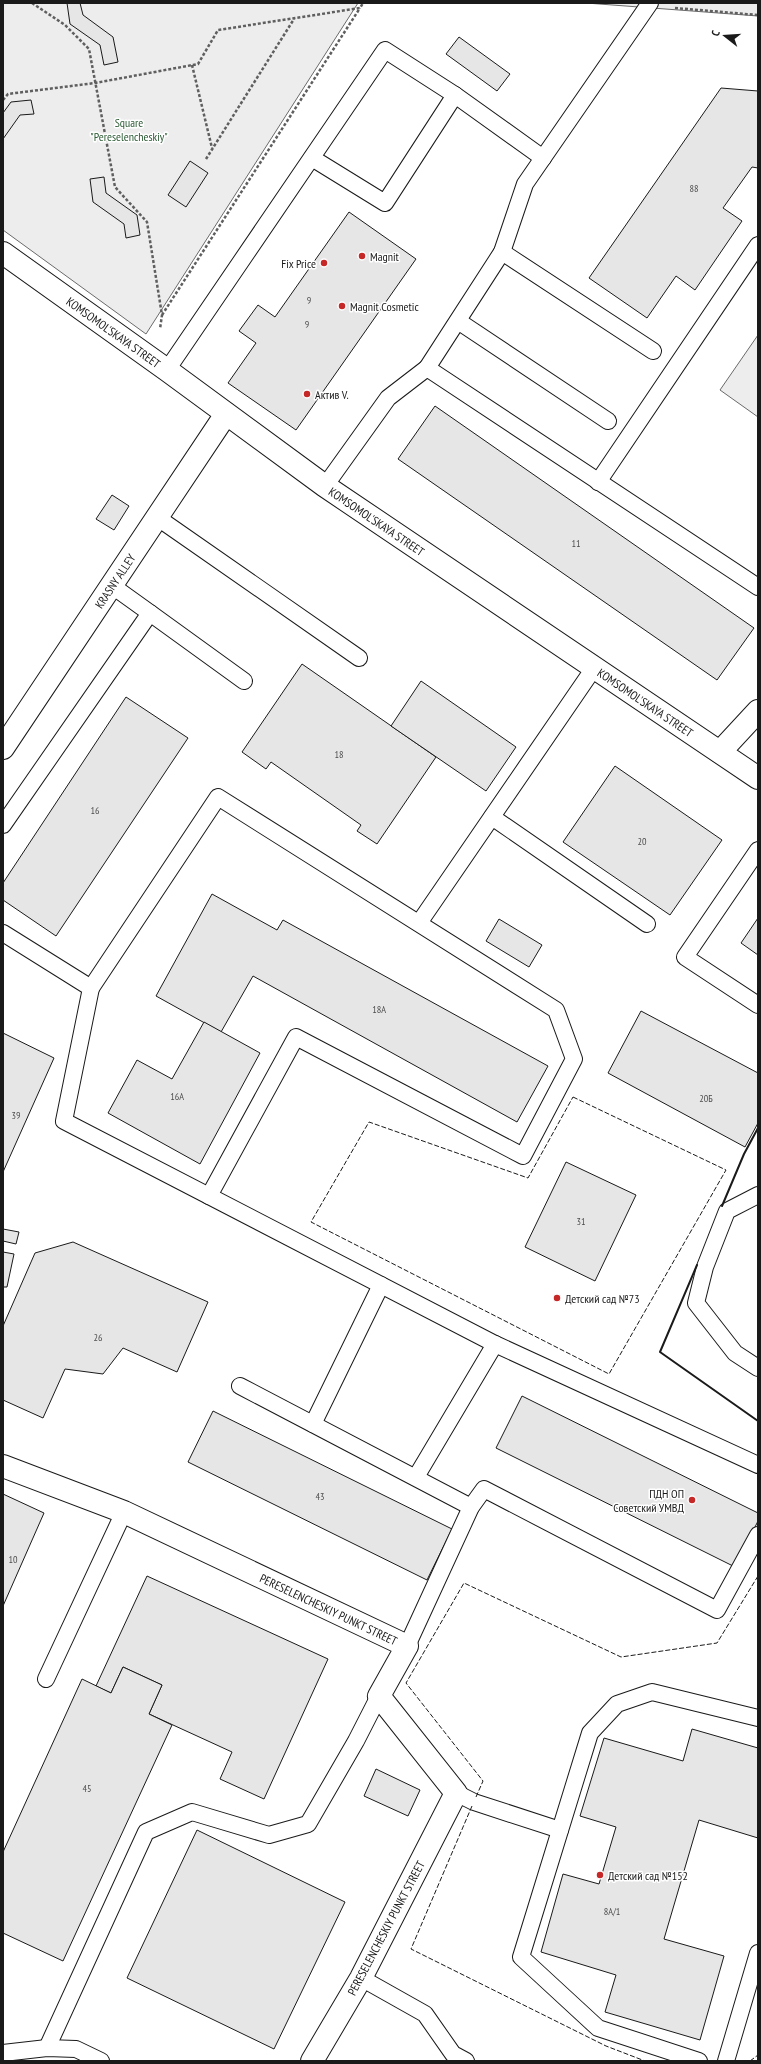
<svg xmlns="http://www.w3.org/2000/svg" width="761" height="2064" font-family="'PT Sans Narrow',sans-serif">
  <style>
    .green { fill: #ededed; stroke: #6a6a6a }
    .building { fill: #e6e6e6; stroke: #1a1a1a }
    .lines { fill: none; stroke-linecap: round; stroke-linejoin: round }
    .lane-casing { stroke: #1a1a1a; stroke-width: 18 }
    .street-casing { stroke: #1a1a1a; stroke-width: 24 }
    .path { stroke: #5f5f5f; stroke-width: 2.5; stroke-dasharray: 3 2; stroke-linecap: butt }
    .lane { stroke: #fff; stroke-width: 16 }
    .street { stroke: #fff; stroke-width: 22 }
    .fence { stroke: #1a1a1a; stroke-width: 1; stroke-dasharray: 5 2; stroke-linecap: butt }
    .wall { stroke: #1a1a1a; stroke-width: 2 }
    .poi-dot { fill: #c62828; stroke: #fff; stroke-width: 1.5 }
    .labels { text-anchor: middle; dominant-baseline: central; stroke-width: 3; stroke-linejoin: round; paint-order: stroke }
    .number-label { font-size: 10px; fill: #4d4d4d }
    .park-label { font-size: 12px; fill: #2b5a34; stroke: #fff }
    .poi-label { font-size: 12px; fill: #1a1a1a; stroke: #fff; text-anchor: start }
    .street-label { font-size: 12px; fill: #1a1a1a; stroke: #fff }
  </style>
  <rect width="100%" height="100%" fill="#fff"/>
  <g class="green">
    <polygon points="3,3 358,3 146,334 3,230"/>
    <polygon points="586,3 758,3 758,16"/>
    <polygon points="758,335 758,417 720,390"/>
  </g>
  <g class="building">
    <polygon points="67,3 80,3 83,15 113,37 118,62 104,65 100,45 70,24"/>
    <polygon points="459,37 510,74 497,91 446,54"/>
    <polygon points="721,88 758,91 758,168 752,167 723,208 742,221 695,290 676,276 647,318 589,278"/>
    <polygon points="31,100 34,114 20,115 3,139 3,113 11,102"/>
    <polygon points="190,161 208,173 186,207 168,195"/>
    <polygon points="104,177 106,193 137,215 140,235 126,238 124,224 93,202 90,179"/>
    <polygon points="349,212 416,259 296,430 228,383 256,343 239,331 258,305 275,317"/>
    <polygon points="435,406 754,628 717,680 398,459"/>
    <polygon points="112,495 129,506 114,530 96,519"/>
    <polygon points="302,664 436,757 377,844 357,831 361,825 271,762 266,769 242,752"/>
    <polygon points="421,681 516,747 486,791 391,726"/>
    <polygon points="126,697 188,738 56,936 3,900 3,883"/>
    <polygon points="615,766 722,840 670,915 563,842"/>
    <polygon points="212,894 277,930 283,920 548,1066 517,1122 253,976 221,1032 156,996"/>
    <polygon points="758,918 758,955 741,943"/>
    <polygon points="499,919 542,945 529,967 486,941"/>
    <polygon points="641,1011 758,1073 758,1123 745,1147 608,1073"/>
    <polygon points="204,1022 260,1053 200,1164 108,1113 137,1060 172,1079"/>
    <polygon points="3,1033 54,1058 3,1172"/>
    <polygon points="566,1162 636,1195 595,1281 525,1247"/>
    <polygon points="3,1229 19,1232 16,1244 3,1241"/>
    <polygon points="73,1242 208,1302 177,1372 123,1348 103,1374 65,1369 43,1418 3,1400 3,1326 35,1253"/>
    <polygon points="3,1252 14,1254 7,1287 3,1287"/>
    <polygon points="522,1396 758,1513 758,1521 735,1567 496,1448"/>
    <polygon points="213,1411 452,1529 427,1580 188,1462"/>
    <polygon points="3,1494 44,1513 3,1606"/>
    <polygon points="147,1576 328,1659 264,1799 220,1779 232,1752 149,1714 162,1685 123,1667 111,1693 96,1686"/>
    <polygon points="123,1667 162,1685 149,1714 172,1725 63,1961 3,1933 3,1852 82,1679 111,1693"/>
    <polygon points="692,1729 758,1748 758,1838 699,1820 664,1939 724,1956 700,2040 605,2012 616,1975 541,1952 563,1874 599,1884 616,1827 580,1816 604,1738 683,1761"/>
    <polygon points="376,1769 420,1790 408,1816 364,1796"/>
    <polygon points="197,1830 345,1902 274,2049 127,1978"/>
  </g>
  <g class="lines">
    <g class="lane-casing">
      <g id="lane">
        <polyline points="312,158 385,203 455,95"/>
        <polyline points="502,252 653,351"/>
        <polyline points="458,321 608,421"/>
        <polyline points="427,368 502,252 525,184 650,3"/>
        <polyline points="167,370 385,50 455,95 543,158"/>
        <polyline points="598,482 758,245"/>
        <polyline points="325,486 388,398 427,368 758,587"/>
        <polyline points="158,518 359,658"/>
        <polyline points="150,613 244,681"/>
        <polyline points="492,817 647,924"/>
        <polyline points="3,825 150,613 111,585"/>
        <polyline points="758,850 685,957 758,1005"/>
        <polyline points="419,923 594,668"/>
        <polyline points="3,933 91,988 64,1121 495,1344 758,1465"/>
        <polyline points="91,988 218,797 556,1010 574,1059 523,1156 296,1037 209,1196"/>
        <polyline points="758,1195 727,1211 705,1267 696,1303 735,1353 758,1368"/>
        <polyline points="240,1386 471,1507"/>
        <polyline points="313,1424 381,1285"/>
        <polyline points="416,1477 495,1344"/>
        <polyline points="407,1646 471,1507 484,1489 717,1610 758,1535"/>
        <polyline points="46,1679 124,1512"/>
        <polyline points="456,1793 474,1802 560,1830"/>
        <polyline points="361,1978 425,2014 453,2054 466,2061"/>
        <polyline points="47,2048 146,1832 192,1812 269,1835 308,1824 356,1741 379,1696"/>
        <polyline points="3,2053 47,2048 76,2049 101,2061"/>
        <polyline points="699,2061 598,2028 521,1957 590,1733 617,1704 652,1692 758,1718"/>
        <polyline points="726,2061 758,1953"/>
      </g>
    </g>
    <g class="street-casing">
      <g id="street">
        <path id="s1" d="M3 253 167 370 325 486 758 778"/>
        <path id="s2" d="M3 748 226 414"/>
        <polyline points="720,752 758,711"/>
        <path id="s3" d="M3 1466 124 1512 407 1646 379 1696 456 1793 361 1978 312 2061"/>
      </g>
    </g>
    <g class="path">
      <polyline points="32,3 65,25 89,49 115,187 147,222 162,315 160,329"/>
      <polyline points="675,8 758,15"/>
      <polyline points="192,65 212,148"/>
      <polyline points="3,100 8,94 95,83 198,64 218,30 360,8 363,3"/>
      <polyline points="206,159 294,19"/>
      <polyline points="162,315 360,8"/>
    </g>
    <use href="#lane" class="lane"/>
    <use href="#street" class="street"/>
    <g class="fence">
      <polygon points="573,1097 726,1170 609,1374 311,1222 369,1122 528,1178"/>
      <polyline points="476,1797 483,1781 406,1683 464,1583 621,1657 717,1643 758,1576"/>
      <polyline points="472,1806 411,1949 606,2046 645,2061"/>
      <polyline points="750,2061 758,2055"/>
    </g>
    <g class="wall">
      <polyline points="722,1206 744,1154 758,1128"/>
      <polyline points="697,1265 660,1352 758,1421"/>
    </g>
  </g>
  <g class="poi-dot">
    <circle cx="362" cy="256" r="4"/>
    <circle cx="324" cy="263" r="4"/>
    <circle cx="342" cy="306" r="4"/>
    <circle cx="307" cy="394" r="4"/>
    <circle cx="557" cy="1298" r="4"/>
    <circle cx="692" cy="1500" r="4"/>
    <circle cx="600" cy="1875" r="4"/>
  </g>
  <g class="labels">
    <g class="number-label">
      <text x="694" y="188">88</text>
      <text x="309" y="300">9</text>
      <text x="307" y="324">9</text>
      <text x="576" y="543">11</text>
      <text x="339" y="754">18</text>
      <text x="95" y="810">16</text>
      <text x="642" y="841">20</text>
      <text x="379" y="1009">18А</text>
      <text x="177" y="1096">16А</text>
      <text x="706" y="1098">20Б</text>
      <text x="16" y="1115">39</text>
      <text x="581" y="1221">31</text>
      <text x="98" y="1337">26</text>
      <text x="320" y="1496">43</text>
      <text x="13" y="1559">10</text>
      <text x="87" y="1788">45</text>
      <text x="612" y="1911">8А/1</text>
    </g>
    <g class="park-label">
      <text x="129" y="122">Square<tspan x="129" dy="14">"Pereselencheskiy"</tspan></text>
    </g>
    <g class="poi-label">
      <text x="370" y="256">Magnit</text>
      <text x="316" y="263" text-anchor="end">Fix Price</text>
      <text x="350" y="306">Magnit Cosmetic</text>
      <text x="315" y="394">Актив V.</text>
      <text x="565" y="1298">Детский сад №73</text>
      <text x="684" y="1493" text-anchor="end">ПДН ОП<tspan x="684" dy="14">Советский УМВД</tspan></text>
      <text x="608" y="1875">Детский сад №152</text>
    </g>
    <g class="street-label">
      <text stroke="none"><textPath href="#s1" startOffset="136">KOMSOMOL'SKAYA STREET</textPath></text>
      <text stroke="none"><textPath href="#s1" startOffset="460">KOMSOMOL'SKAYA STREET</textPath></text>
      <text stroke="none"><textPath href="#s2" startOffset="201">KRASNY ALLEY</textPath></text>
      <text stroke="none"><textPath href="#s1" startOffset="784">KOMSOMOL'SKAYA STREET</textPath></text>
      <text stroke="none"><textPath href="#s3" startOffset="356">PERESELENCHESKIY PUNKT STREET</textPath></text>
      <text transform="translate(386 1928) rotate(-62)">PERESELENCHESKIY PUNKT STREET</text>
    </g>
  </g>
  <rect width="761" height="2064" fill="none" stroke="#1a1a1a" stroke-width="8"/>
  <g transform="translate(725 36) rotate(287)" stroke="#ffffff" stroke-width="3" paint-order="stroke">
  <path d="M0-3L7 15L0 10L-7 15Z" fill="#1a1a1a"/>
  <text y="-6" font-size="11" font-weight="bold" text-anchor="middle" fill="#1a1a1a">С</text>
  </g>
</svg>
